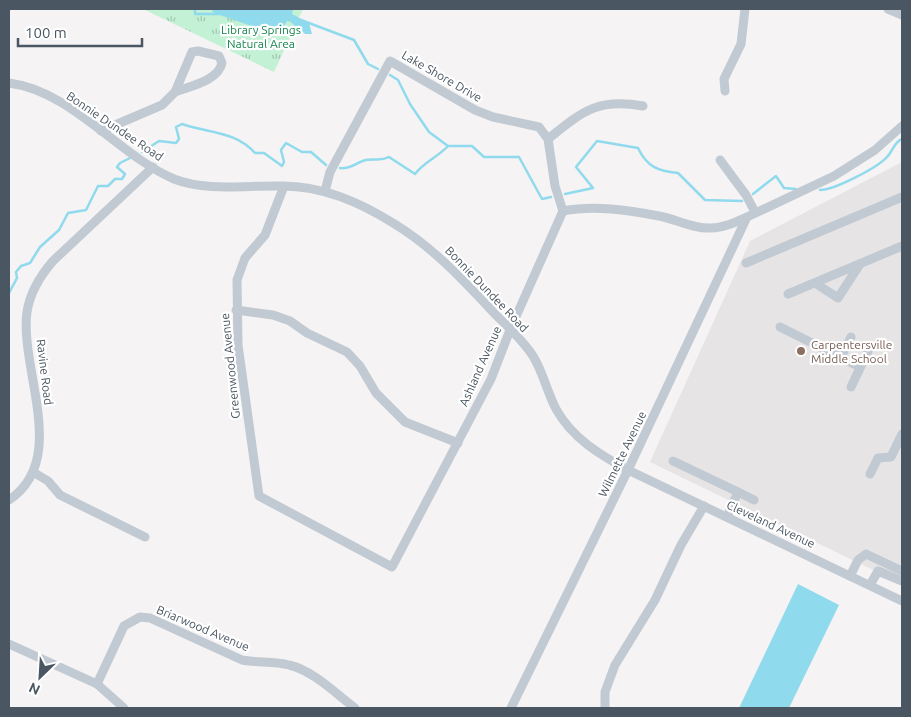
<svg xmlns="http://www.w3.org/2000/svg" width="911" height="717" font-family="Ubuntu,sans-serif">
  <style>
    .education { fill: #e6e4e5 }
    .park { fill: url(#park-tufts) }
    .water { fill: #90daee }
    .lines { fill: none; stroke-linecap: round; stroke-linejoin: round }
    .stream { stroke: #90daee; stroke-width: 2.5 }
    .minor { stroke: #c1cad2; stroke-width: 9 }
    .education-dot { fill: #8d6e63; stroke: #fff; stroke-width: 2 }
    .labels { text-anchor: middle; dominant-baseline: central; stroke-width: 4.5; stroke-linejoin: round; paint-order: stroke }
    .park-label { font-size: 12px; fill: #17864f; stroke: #fff }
    .street-label { font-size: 12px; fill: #4a5661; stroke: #fff }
    .education-label { font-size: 12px; fill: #785e54; stroke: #fff; text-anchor: start }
  </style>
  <defs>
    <pattern id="park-tufts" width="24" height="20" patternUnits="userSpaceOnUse" patternTransform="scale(1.25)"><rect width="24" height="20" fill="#c3f1d5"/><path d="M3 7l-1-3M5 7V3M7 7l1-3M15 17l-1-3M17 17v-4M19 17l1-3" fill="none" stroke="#a0c6b0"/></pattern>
  </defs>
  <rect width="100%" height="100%" fill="#f5f3f3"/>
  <polygon class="education" points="902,162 902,584 650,462 750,241"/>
  <polygon class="park" points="143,9 303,9 274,72"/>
  <g class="water">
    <polygon points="211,9 293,9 292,14 309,23 312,34 305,34 288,20 278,35 214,13"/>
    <polygon points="798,584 839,605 789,708 739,708"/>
  </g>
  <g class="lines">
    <g class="stream">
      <polyline points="195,9 195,14 222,14"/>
      <polyline points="301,20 354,40 368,64 378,69"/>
      <polyline points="390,75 398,80 410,104 429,132 448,146 472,146 484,157 519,157 542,199 551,197"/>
      <path d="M142 152 159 141 176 143 179 139 176 127 182 124C208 133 236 131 255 153H264L282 166 284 162 281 150 286 143 302 152H311L326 165"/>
      <path d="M340 168C349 170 357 162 366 160 375 158 379 162 389 157L415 174C424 162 438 157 448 146"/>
      <path d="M820 190C834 190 877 168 887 157 893 151 894 142 902 139"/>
      <path d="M565 194 593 188 576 167 597 141 638 148C647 167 658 171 678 173L705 200 742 201"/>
      <polyline points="753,194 776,176 784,188 796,189"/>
      <polyline points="9,293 17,278 16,272 21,266 30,263 40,247 59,230 68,213 86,210 98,186 108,186 115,179 122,179 125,174 117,167 120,163 130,158"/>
    </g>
    <g class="minor">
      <polyline points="888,9 902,15"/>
      <path d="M9 83C72 91 118 155 174 179 207 192 247 185 282 186 323 186 359 202 393 223 433 247 463 280 494 313 507 326 523 340 533 356 543 372 547 392 556 409 572 438 600 455 628 470L902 601"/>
      <polyline points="725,91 724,79 741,44 745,9"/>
      <path d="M101 131 162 105 175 92 192 52 198 51 219 56 222 63C218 81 190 86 175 92"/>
      <path d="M548 139C583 111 597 98 643 106"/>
      <polyline points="720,160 746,195 755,212"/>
      <polyline points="284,186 265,235 245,258 237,280 238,345 259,496 392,567 491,379 510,330 563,211"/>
      <polyline points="325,191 330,172 390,61 475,110 493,117 539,127 548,139 555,186 563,211"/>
      <path d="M563 211C594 205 628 210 659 216 676 219 693 229 711 228 724 228 736 222 747 217"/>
      <polyline points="746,263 902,197"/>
      <polyline points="815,283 838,298 860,264"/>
      <polyline points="788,294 902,246"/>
      <polyline points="236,310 273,315 290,321 307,333 347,352 360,366 376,393 405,422 458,443"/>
      <polyline points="780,327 860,367"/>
      <polyline points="841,357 851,337"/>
      <polyline points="851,387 869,349"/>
      <polyline points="673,461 738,492 727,517"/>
      <polyline points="33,472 48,481 60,495 145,537"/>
      <polyline points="870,474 878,458 891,457 902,434"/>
      <polyline points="738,492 754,500"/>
      <path d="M9 500C70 460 19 368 27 312 30 292 40 276 53 261L153 167"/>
      <polyline points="850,576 858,560 866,554 902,571"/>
      <polyline points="870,585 878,571 902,581"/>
      <polyline points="9,644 97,684 124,708"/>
      <path d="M97 684 124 626 140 617 150 618 242 660C257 663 274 661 289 665 314 671 335 693 355 708"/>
      <polyline points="511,708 628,470 747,217 834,176 875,150 902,126"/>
      <polyline points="605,708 605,692 615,665 655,600 681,545 704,506"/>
    </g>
  </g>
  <circle class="education-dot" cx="801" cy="351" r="5"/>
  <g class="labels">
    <g class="park-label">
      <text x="261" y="29">Library Springs<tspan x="261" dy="14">Natural Area</tspan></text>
    </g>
    <g class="street-label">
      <text transform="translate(442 76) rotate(30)">Lake Shore Drive</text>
      <text transform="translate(115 126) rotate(34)">Bonnie Dundee Road</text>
      <text transform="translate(487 289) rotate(46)">Bonnie Dundee Road</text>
      <text transform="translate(230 366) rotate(-96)">Greenwood Avenue</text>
      <text transform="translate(480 366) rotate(-66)">Ashland Avenue</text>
      <text transform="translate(45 372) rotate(83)">Ravine Road</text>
      <text transform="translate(622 454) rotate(-64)">Wilmette Avenue</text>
      <text transform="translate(771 524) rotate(25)">Cleveland Avenue</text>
      <text transform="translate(203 628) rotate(23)">Briarwood Avenue</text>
    </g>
    <g class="education-label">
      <text x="811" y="344">Carpentersville<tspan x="811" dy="14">Middle School</tspan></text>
    </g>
  </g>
  <rect width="911" height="717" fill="none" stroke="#4a5661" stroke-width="20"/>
  <g transform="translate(40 677) rotate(205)" stroke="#ffffff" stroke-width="4" paint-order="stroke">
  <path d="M0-4L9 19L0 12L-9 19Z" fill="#4a5661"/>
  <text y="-8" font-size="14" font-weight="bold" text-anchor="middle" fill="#4a5661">N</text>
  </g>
  <path d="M18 38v8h124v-8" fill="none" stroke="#4a5661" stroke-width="2.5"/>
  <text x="25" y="38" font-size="15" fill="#4a5661" stroke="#ffffff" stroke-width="4" paint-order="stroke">100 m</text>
</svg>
